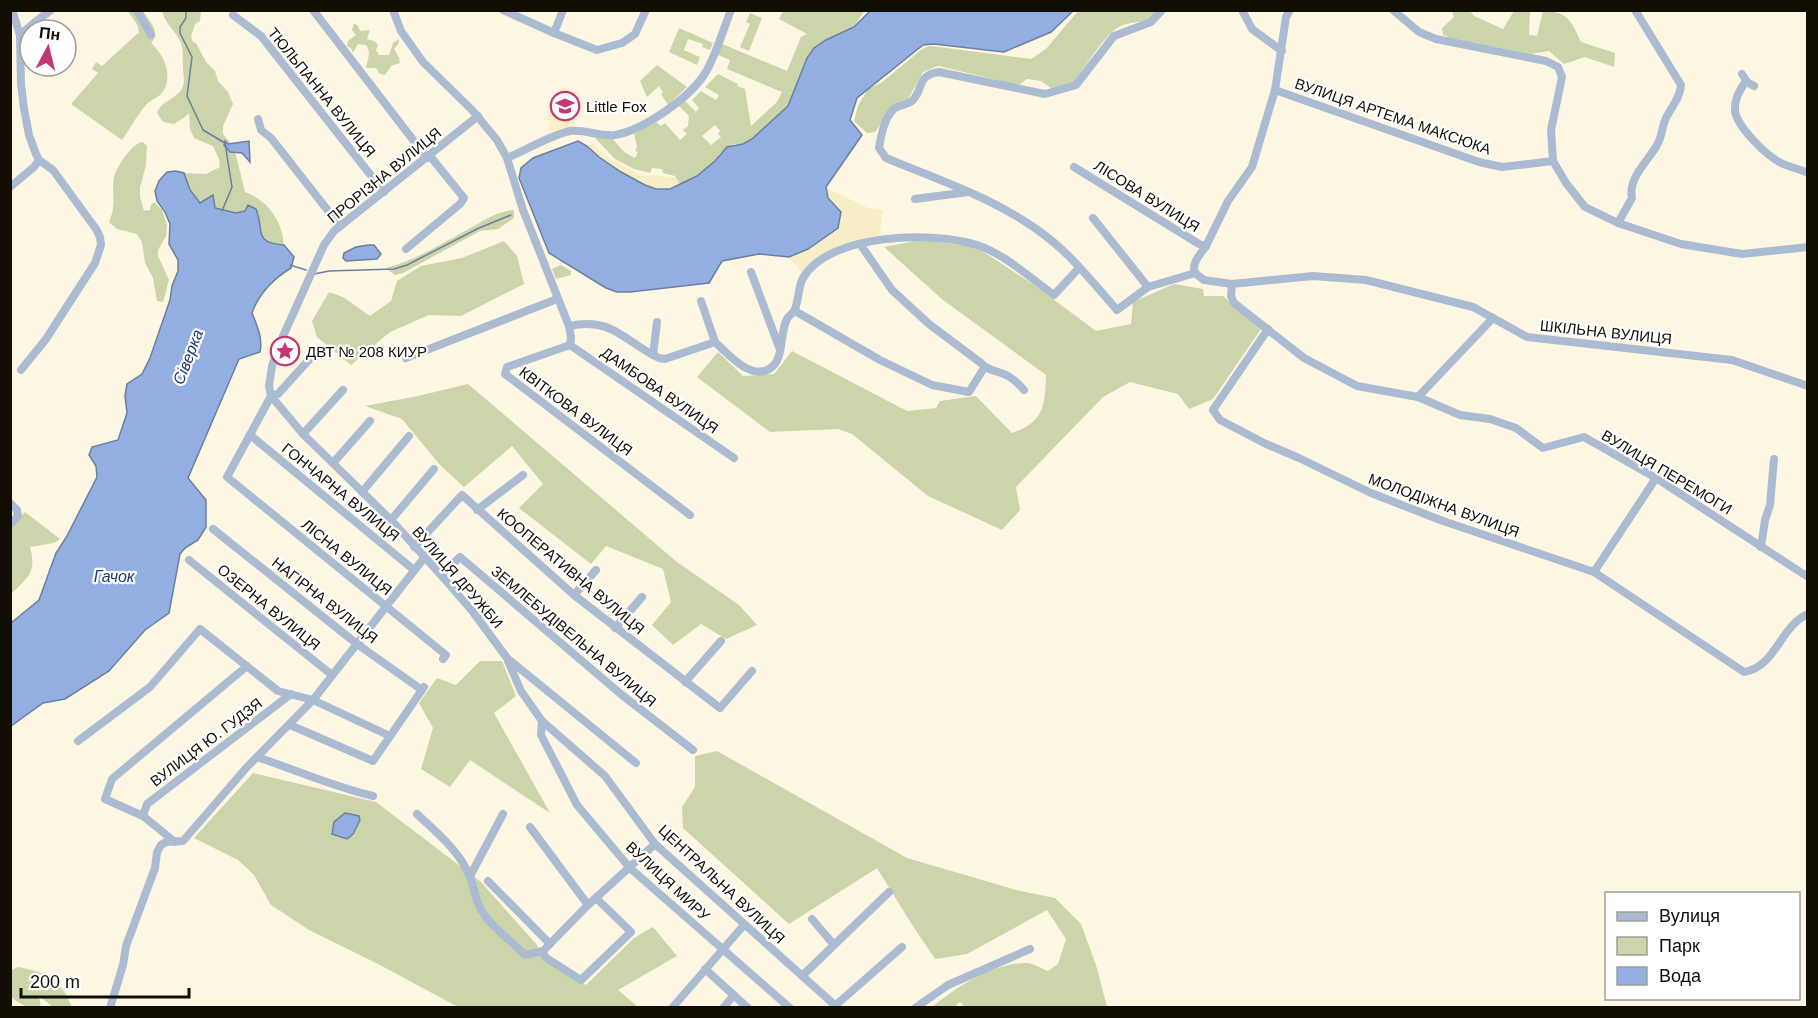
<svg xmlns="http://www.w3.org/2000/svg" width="1818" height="1018" font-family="Helvetica,sans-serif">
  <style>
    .built { fill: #fdeec5 }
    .green { fill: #ccd4aa; fill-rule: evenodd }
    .sand { fill: #f7edc7 }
    .water { fill: #93afe1; stroke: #6c7f9f; stroke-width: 1.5 }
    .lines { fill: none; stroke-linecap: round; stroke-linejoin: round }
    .stream { stroke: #6c7f9f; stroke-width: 1.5 }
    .minor { stroke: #abbcd2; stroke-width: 8 }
    .labels { text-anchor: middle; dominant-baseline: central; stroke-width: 4.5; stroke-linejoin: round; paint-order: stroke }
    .street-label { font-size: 15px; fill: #120e04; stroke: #fff }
    .poi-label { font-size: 15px; fill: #120e04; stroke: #fff; text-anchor: start }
    .water-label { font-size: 16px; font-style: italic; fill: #1b3a76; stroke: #fff }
  </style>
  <rect width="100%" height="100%" fill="#fdf6e2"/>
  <polygon class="built" points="561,87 580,93 574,126 553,131 548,130 551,121 546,120"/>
  <g class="green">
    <path d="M816 10 864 11 854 27 826 40 814 48 807 58 788 106 752 140 743 144H734L720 153 715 161 697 176 680 184 675 176 663 173 662 169 652 168 650 173 634 169 615 159 596 139V137H611L624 152 635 158 638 152 635 151 637 147 634 134 656 122 661 126 665 123 680 140 687 134 683 130 688 126 689 116 679 106 685 101 696 112 699 108 692 100 701 91 716 100 719 95 705 87 718 74 738 84 737 86 745 89 751 126 777 102 782 92 727 69 730 60 718 55 722 44 787 71 801 37 807 34 779 19 783 11 815 12ZM715 125 720 131 718 134 721 137 711 145 702 136Z"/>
    <path d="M128 11H143C149 21 162 32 151 43 164 54 175 79 161 94 157 98 150 100 146 105 137 115 130 129 122 140L71 104 98 73 92 69 96 62 102 66 137 34H139L138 26Z"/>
    <path d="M162 11H201L200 21 195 24 191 37 193 42 196 43 206 62 215 71 218 81 228 92 233 104 223 126V134L234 147 245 192C269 201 282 221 284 245 252 242 265 231 256 209L248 205 245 211 236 213 215 208 213 195 200 204 190 190 184 173 206 174 220 167 219 159 213 146 194 138 190 129 189 113 185 117 174 124 163 122 157 113C160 101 179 99 183 86 185 81 183 73 183 67 182 59 184 51 181 43 176 31 165 24 162 11Z"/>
    <path d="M1078 11H1158C1151 25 1130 20 1119 27 1105 34 1084 69 1073 83L1051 88 1041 81 1027 79 1019 85 938 66 923 72 908 99 882 122 875 132 867 133 854 121 858 106 868 89 881 83 922 49 930 46 1031 59 1046 49Z"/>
    <path d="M1452 11H1470L1474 16 1503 29 1514 11H1530L1529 35 1537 36 1543 11C1568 11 1572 22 1581 42L1615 53 1614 67 1585 57 1564 64 1549 51 1531 54 1451 38 1443 35 1442 28 1454 17Z"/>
    <polygon points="750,13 762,18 749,51 740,47 750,24 746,22"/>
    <path d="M354 23 358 26 360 31 370 30 367 39 374 41 378 45 376 50 379 55H389L393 43 399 39V43L394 49 399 58 400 63 391 66 385 75 380 74 376 68H366C367 60 372 53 366 45L358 44 353 53 351 48 347 46 348 41 356 35 352 30Z"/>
    <polygon points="679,28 713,43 710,50 702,47 703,44 688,39 684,50 700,57 697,65 669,52"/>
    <polygon points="657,65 687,87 668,105 661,94 663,92 659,86 647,97 640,81"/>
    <path d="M143 142 147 146 146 165 140 188V197L144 211 150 210 151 205 154 202 162 210 167 225 166 236 158 250V256L169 280 163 302 157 301 153 278 145 263 142 242 137 234 117 229 109 222C111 217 113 212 113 207 115 196 111 185 115 174 119 164 132 143 143 142Z"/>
    <path d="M514 210V218L498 229 480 231 403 273 395 275 386 268C414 261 441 244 467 230 484 221 494 212 514 210Z"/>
    <path d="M921 240 976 247 1034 285 1096 331 1131 324 1133 302 1174 284 1203 289 1204 296H1223L1261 329 1213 399 1189 409 1178 394 1130 382 1103 397 1016 487 1020 510 1002 530 928 496 852 434 838 429 770 432 697 377 718 352 743 376 774 374 792 351 907 411 936 408 940 401 976 396 1012 433C1044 422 1045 406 1046 375L943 300 884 247Z"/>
    <polygon points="504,241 517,256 524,284 461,316 429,315 390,332 351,365 317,337 312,321 329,292 343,297 370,316 391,301 397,281 421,266 462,258"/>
    <polygon points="561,265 571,271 571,275 556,279 552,269"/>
    <polygon points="468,384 677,562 739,605 757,625 726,639 701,624 673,645 652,625 671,602 663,569 606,546 591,564 519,508 543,484 512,446 464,487 440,465 402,419 365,406 418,396"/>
    <path d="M25 512 60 539 54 543 30 547C37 573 28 577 11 594L10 528Z"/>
    <polygon points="480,661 502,661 516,696 494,713 550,813 470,760 450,787 421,769 433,728 419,703 437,678 456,685"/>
    <path d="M717 751 907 858 1020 891 1055 898 1081 924 1096 965 1107 1007 966 1008 960 1002 954 1007H932C957 987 991 963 1026 963 1033 963 1042 969 1048 971L1058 964 1066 939 1047 910 967 954 935 959 909 920 877 868 789 924 683 828 682 807 695 787V756Z"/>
    <polygon points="253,773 376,802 481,882 537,945 542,958 586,985 634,938 653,927 677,956 618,990 638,1007 458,1007 380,965 309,930 271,905 254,875 238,860 194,838"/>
    <path d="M18 967C51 974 57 975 72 1007H53L38 995 41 1005C31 1011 19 1004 11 997V970Z"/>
  </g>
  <g class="sand">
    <path d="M593 144 610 159 642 176 654 175 676 178 680 184C650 200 608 167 587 146Z"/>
    <polygon points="825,187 868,208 883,210 879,238 812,262 802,273 789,257 828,235 841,212 828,198"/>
  </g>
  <g class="water">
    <polygon points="871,10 1073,11 1051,32 1004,52 934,44 923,45 857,98 850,120 862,135 826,187 828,198 841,212 838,228 808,249 789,257 759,254 722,261 709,283 630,292 617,292 606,288 549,253 519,178 521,168 533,158 578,141 587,146 599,157 621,172 645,185 656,189 670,189 697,176 715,161 727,147 743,144 752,139 788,106 807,58 814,48 826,40 854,27"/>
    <polygon points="225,141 228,144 249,141 250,162 242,153 230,152 224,145"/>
    <path d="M176 171 184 173 190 190 200 203 213 195 215 208 236 213 245 211 248 205 256 209C265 231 252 242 284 245L294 257 291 268C273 279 259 293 252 313 257 326 263 338 260 352L239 359 188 478 206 500V527L198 540 185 548 180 554 169 613 145 630 109 671 65 699 43 703 11 726V623L39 600 56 553 67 536 97 477 96 466 89 455 92 447 118 440 127 413 125 396 127 384 142 374 150 358 170 300 172 286 178 271V260L169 244 170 224 165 212 157 201 155 191 159 181 167 172Z"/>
    <polygon points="368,245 374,245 381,254 377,259 346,261 343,258 344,253 356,247"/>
    <polygon points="345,813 359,816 360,820 353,834 347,839 332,834 334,822"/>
  </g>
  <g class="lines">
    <g class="stream">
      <polyline points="186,10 186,18 180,27 180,33 192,57 187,96 203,130 225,143 232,187 222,211"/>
      <polyline points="290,265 306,270"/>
      <polyline points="314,274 329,271 394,269 407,265 479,228 511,215"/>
    </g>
    <g class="minor">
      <polyline points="12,10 20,35 21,84 24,109 29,135 36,154 39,160 53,170 96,229 100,237 101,245 95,263 46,339 21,370"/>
      <polyline points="137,10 151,35"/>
      <polyline points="313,10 427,158"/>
      <path d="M393 10 401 31 423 62 472 110 497 140 507 158 523 210 569 326C614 317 623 341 659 358L665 359 715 342C728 354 750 380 769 369 785 360 779 334 787 319 789 315 794 313 795 309 799 299 798 287 803 278 829 233 933 231 977 245 1005 254 1030 278 1054 295L1079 268"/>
      <polyline points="503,10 554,33 597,50 622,43 635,34 646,10"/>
      <path d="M1162 10 1151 22 1114 36 1076 85 1045 94 939 72C916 75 924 90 912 101 907 105 899 105 894 109 884 118 881 136 879 148L886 158C941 181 1000 200 1047 237 1073 257 1095 285 1117 310L1148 287 1195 273"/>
      <polyline points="1242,10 1252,29 1282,51"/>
      <polyline points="1393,10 1419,32 1436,39 1546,61 1558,67 1562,77 1551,130 1553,161"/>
      <polyline points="233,15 261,36 384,192"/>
      <polyline points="554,33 563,10"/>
      <polyline points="20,35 34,23 51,10"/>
      <polyline points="1742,74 1747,82 1754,86"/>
      <path d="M1746 81C1740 89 1734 100 1735 111 1737 127 1767 156 1781 163 1789 167 1799 169 1808 173"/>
      <polyline points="1275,90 1479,162 1502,167 1553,161 1566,183 1585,207 1618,223 1681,244 1742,254 1808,247"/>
      <polyline points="478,116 334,231 324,245 280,343 272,366 269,386 271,396 303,434 391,520 441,575 473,612 507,658 636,763"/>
      <polyline points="258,119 261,130 271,138 340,226"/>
      <path d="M507 158C524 151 553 134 570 131 585 129 600 137 615 135 644 130 693 96 707 70 717 52 723 30 731 10"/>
      <polyline points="1074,167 1199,244 1206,246 1228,201 1252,167 1275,90 1286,17 1290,10"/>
      <polyline points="10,187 34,167 39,160"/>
      <polyline points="915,199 968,192"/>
      <polyline points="1093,218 1148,287"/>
      <path d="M1618 223 1632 198C1627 179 1649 160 1657 145 1662 137 1662 126 1666 118 1672 106 1680 98 1681 85L1635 10"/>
      <path d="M860 244 892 290 929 324 981 363C987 371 996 370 1004 374 1012 377 1018 383 1024 390"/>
      <polyline points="406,249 460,204 464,198 430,156"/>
      <polyline points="751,272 779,347"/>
      <polyline points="1195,273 1204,280 1232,284 1313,276 1366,280 1473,307 1527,337 1732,360 1808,386"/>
      <path d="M1195 273C1191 263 1200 255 1206 246"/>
      <polyline points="1232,284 1231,296 1234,303 1304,358 1357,386 1418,397 1460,415 1490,419 1516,428 1543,448 1584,437 1656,478 1808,577"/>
      <polyline points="701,301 715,342"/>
      <polyline points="795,311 880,360 932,385 969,392 984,368"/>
      <polyline points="569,326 571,337 570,345"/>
      <path d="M1268 329 1213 410 1220 420 1266 444 1299 458 1371 493 1443 521 1594 572 1744 672C1776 667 1780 626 1808 614"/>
      <polyline points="570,345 507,367 505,374 690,515"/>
      <polyline points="570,345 734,458"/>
      <polyline points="653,355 657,322"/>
      <polyline points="406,358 557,299"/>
      <polyline points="271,396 227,477 446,655 443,659"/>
      <polyline points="271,396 278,394 316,352"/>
      <polyline points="1418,397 1493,318"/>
      <polyline points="303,434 343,390"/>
      <polyline points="250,435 414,570"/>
      <polyline points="333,463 370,421"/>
      <polyline points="362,492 409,436"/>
      <polyline points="10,503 17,510 18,516 10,524"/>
      <polyline points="477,510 523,475"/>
      <polyline points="391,520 434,469"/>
      <polyline points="213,529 357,644 422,690"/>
      <polyline points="414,547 462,495 574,595 720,708 752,671"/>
      <polyline points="1761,547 1765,520 1770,505 1774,459"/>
      <polyline points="189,560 332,675"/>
      <polyline points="1594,572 1656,478"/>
      <polyline points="441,575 460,557 622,695 693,750"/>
      <polyline points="574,595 596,570"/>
      <polyline points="615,628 642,597"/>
      <polyline points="508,661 521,691 542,721 605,776 655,844 838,1008"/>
      <polyline points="685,682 721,641"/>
      <polyline points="542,721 541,735 577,805 630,868 790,1008"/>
      <polyline points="290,725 373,761 424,687"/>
      <polyline points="78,741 150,687 200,629 278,691 313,700 390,736"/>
      <path d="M257 757C296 770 334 787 373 796"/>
      <path d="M417 814C437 833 460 851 470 877 475 890 476 905 485 916 496 930 512 942 525 955L543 951 588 905 655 844"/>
      <polyline points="143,816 147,804 291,694"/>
      <polyline points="530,827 588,905"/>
      <polyline points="175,842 143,816 105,799 112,779 247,666"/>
      <polyline points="470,876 503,814"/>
      <polyline points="488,881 550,944"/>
      <polyline points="812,919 834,945"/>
      <polyline points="543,951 545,957 581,980 631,932 596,898"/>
      <polyline points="705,969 748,1008"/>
      <polyline points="802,976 889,892"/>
      <polyline points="836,1005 902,947"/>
      <polyline points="110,1008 123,965 126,946 155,868 157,852 161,845 166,842 183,841 247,767 313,700 424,558"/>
      <polyline points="672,1008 744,925"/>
      <polyline points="723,1008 734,995"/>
      <polyline points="915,1008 948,985 1030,949"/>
    </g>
  </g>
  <defs>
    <g id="school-ring" transform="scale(1.5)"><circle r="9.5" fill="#fff" stroke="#c13874" stroke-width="1.5"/><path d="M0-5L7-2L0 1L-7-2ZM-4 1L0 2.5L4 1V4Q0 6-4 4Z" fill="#c13874"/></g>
    <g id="sight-ring" transform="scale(1.5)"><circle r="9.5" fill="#fff" stroke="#c13874" stroke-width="1.5"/><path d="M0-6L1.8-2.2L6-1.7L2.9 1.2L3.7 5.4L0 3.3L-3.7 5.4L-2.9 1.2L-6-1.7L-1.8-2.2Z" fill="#c13874"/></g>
  </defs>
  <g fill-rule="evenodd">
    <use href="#school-ring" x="565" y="106"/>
    <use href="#sight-ring" x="285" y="351"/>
  </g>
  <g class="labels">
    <g class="street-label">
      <text transform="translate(322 92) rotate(51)">ТЮЛЬПАННА ВУЛИЦЯ</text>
      <text transform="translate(1393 116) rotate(19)">ВУЛИЦЯ АРТЕМА МАКСЮКА</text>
      <text transform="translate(384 175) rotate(-39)">ПРОРІЗНА ВУЛИЦЯ</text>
      <text transform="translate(1147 196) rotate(32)">ЛІСОВА ВУЛИЦЯ</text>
      <text transform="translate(1606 332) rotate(6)">ШКІЛЬНА ВУЛИЦЯ</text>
      <text transform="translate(660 390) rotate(35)">ДАМБОВА ВУЛИЦЯ</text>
      <text transform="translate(576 411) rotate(37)">КВІТКОВА ВУЛИЦЯ</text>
      <text transform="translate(1667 472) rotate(31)">ВУЛИЦЯ ПЕРЕМОГИ</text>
      <text transform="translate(341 492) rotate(39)">ГОНЧАРНА ВУЛИЦЯ</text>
      <text transform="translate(1444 505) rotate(20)">МОЛОДІЖНА ВУЛИЦЯ</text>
      <text transform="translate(347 557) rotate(39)">ЛІСНА ВУЛИЦЯ</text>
      <text transform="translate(571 571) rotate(40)">КООПЕРАТИВНА ВУЛИЦЯ</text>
      <text transform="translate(458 577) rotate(49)">ВУЛИЦЯ ДРУЖБИ</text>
      <text transform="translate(325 600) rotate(38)">НАГІРНА ВУЛИЦЯ</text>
      <text transform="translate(269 607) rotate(39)">ОЗЕРНА ВУЛИЦЯ</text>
      <text transform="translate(574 636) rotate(40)">ЗЕМЛЕБУДІВЕЛЬНА ВУЛИЦЯ</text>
      <text transform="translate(206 742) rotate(-37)">ВУЛИЦЯ Ю. ГУДЗЯ</text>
      <text transform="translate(668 881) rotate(43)">ВУЛИЦЯ МИРУ</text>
      <text transform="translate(722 884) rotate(43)">ЦЕНТРАЛЬНА ВУЛИЦЯ</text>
    </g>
    <g class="poi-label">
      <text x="586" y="106">Little Fox</text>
      <text x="306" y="351">ДВТ № 208 КИУР</text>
    </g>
    <g class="water-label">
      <text transform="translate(188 357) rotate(-69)">Сіверка</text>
      <text x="114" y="576">Гачок</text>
    </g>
  </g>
  <rect width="1818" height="1018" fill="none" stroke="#120e04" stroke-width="24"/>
  <rect x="1605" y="892" width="195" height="108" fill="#ffffff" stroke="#a09f9b" stroke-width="1.5"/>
  <rect x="1617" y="912" width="30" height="9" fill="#abbcd2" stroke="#a09f9b" stroke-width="1.5"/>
  <text x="1659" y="922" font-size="18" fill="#120e04">Вулиця</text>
  <rect x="1617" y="937" width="30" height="18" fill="#ccd4aa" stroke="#a09f9b" stroke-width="1.5"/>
  <text x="1659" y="952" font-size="18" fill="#120e04">Парк</text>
  <rect x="1617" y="967" width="30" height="18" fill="#93afe1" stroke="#a09f9b" stroke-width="1.5"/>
  <text x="1659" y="982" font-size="18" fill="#120e04">Вода</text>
  <g transform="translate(48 48) rotate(7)"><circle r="28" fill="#ffffff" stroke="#a09f9b" stroke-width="1.5"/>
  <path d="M0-4.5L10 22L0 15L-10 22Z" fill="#c13874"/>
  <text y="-9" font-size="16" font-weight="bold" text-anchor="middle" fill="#120e04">Пн</text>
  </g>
  <path d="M21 988v9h168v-9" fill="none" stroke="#120e04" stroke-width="3"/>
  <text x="30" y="988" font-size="18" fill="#120e04" stroke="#ffffff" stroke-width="4.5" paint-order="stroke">200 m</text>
</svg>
